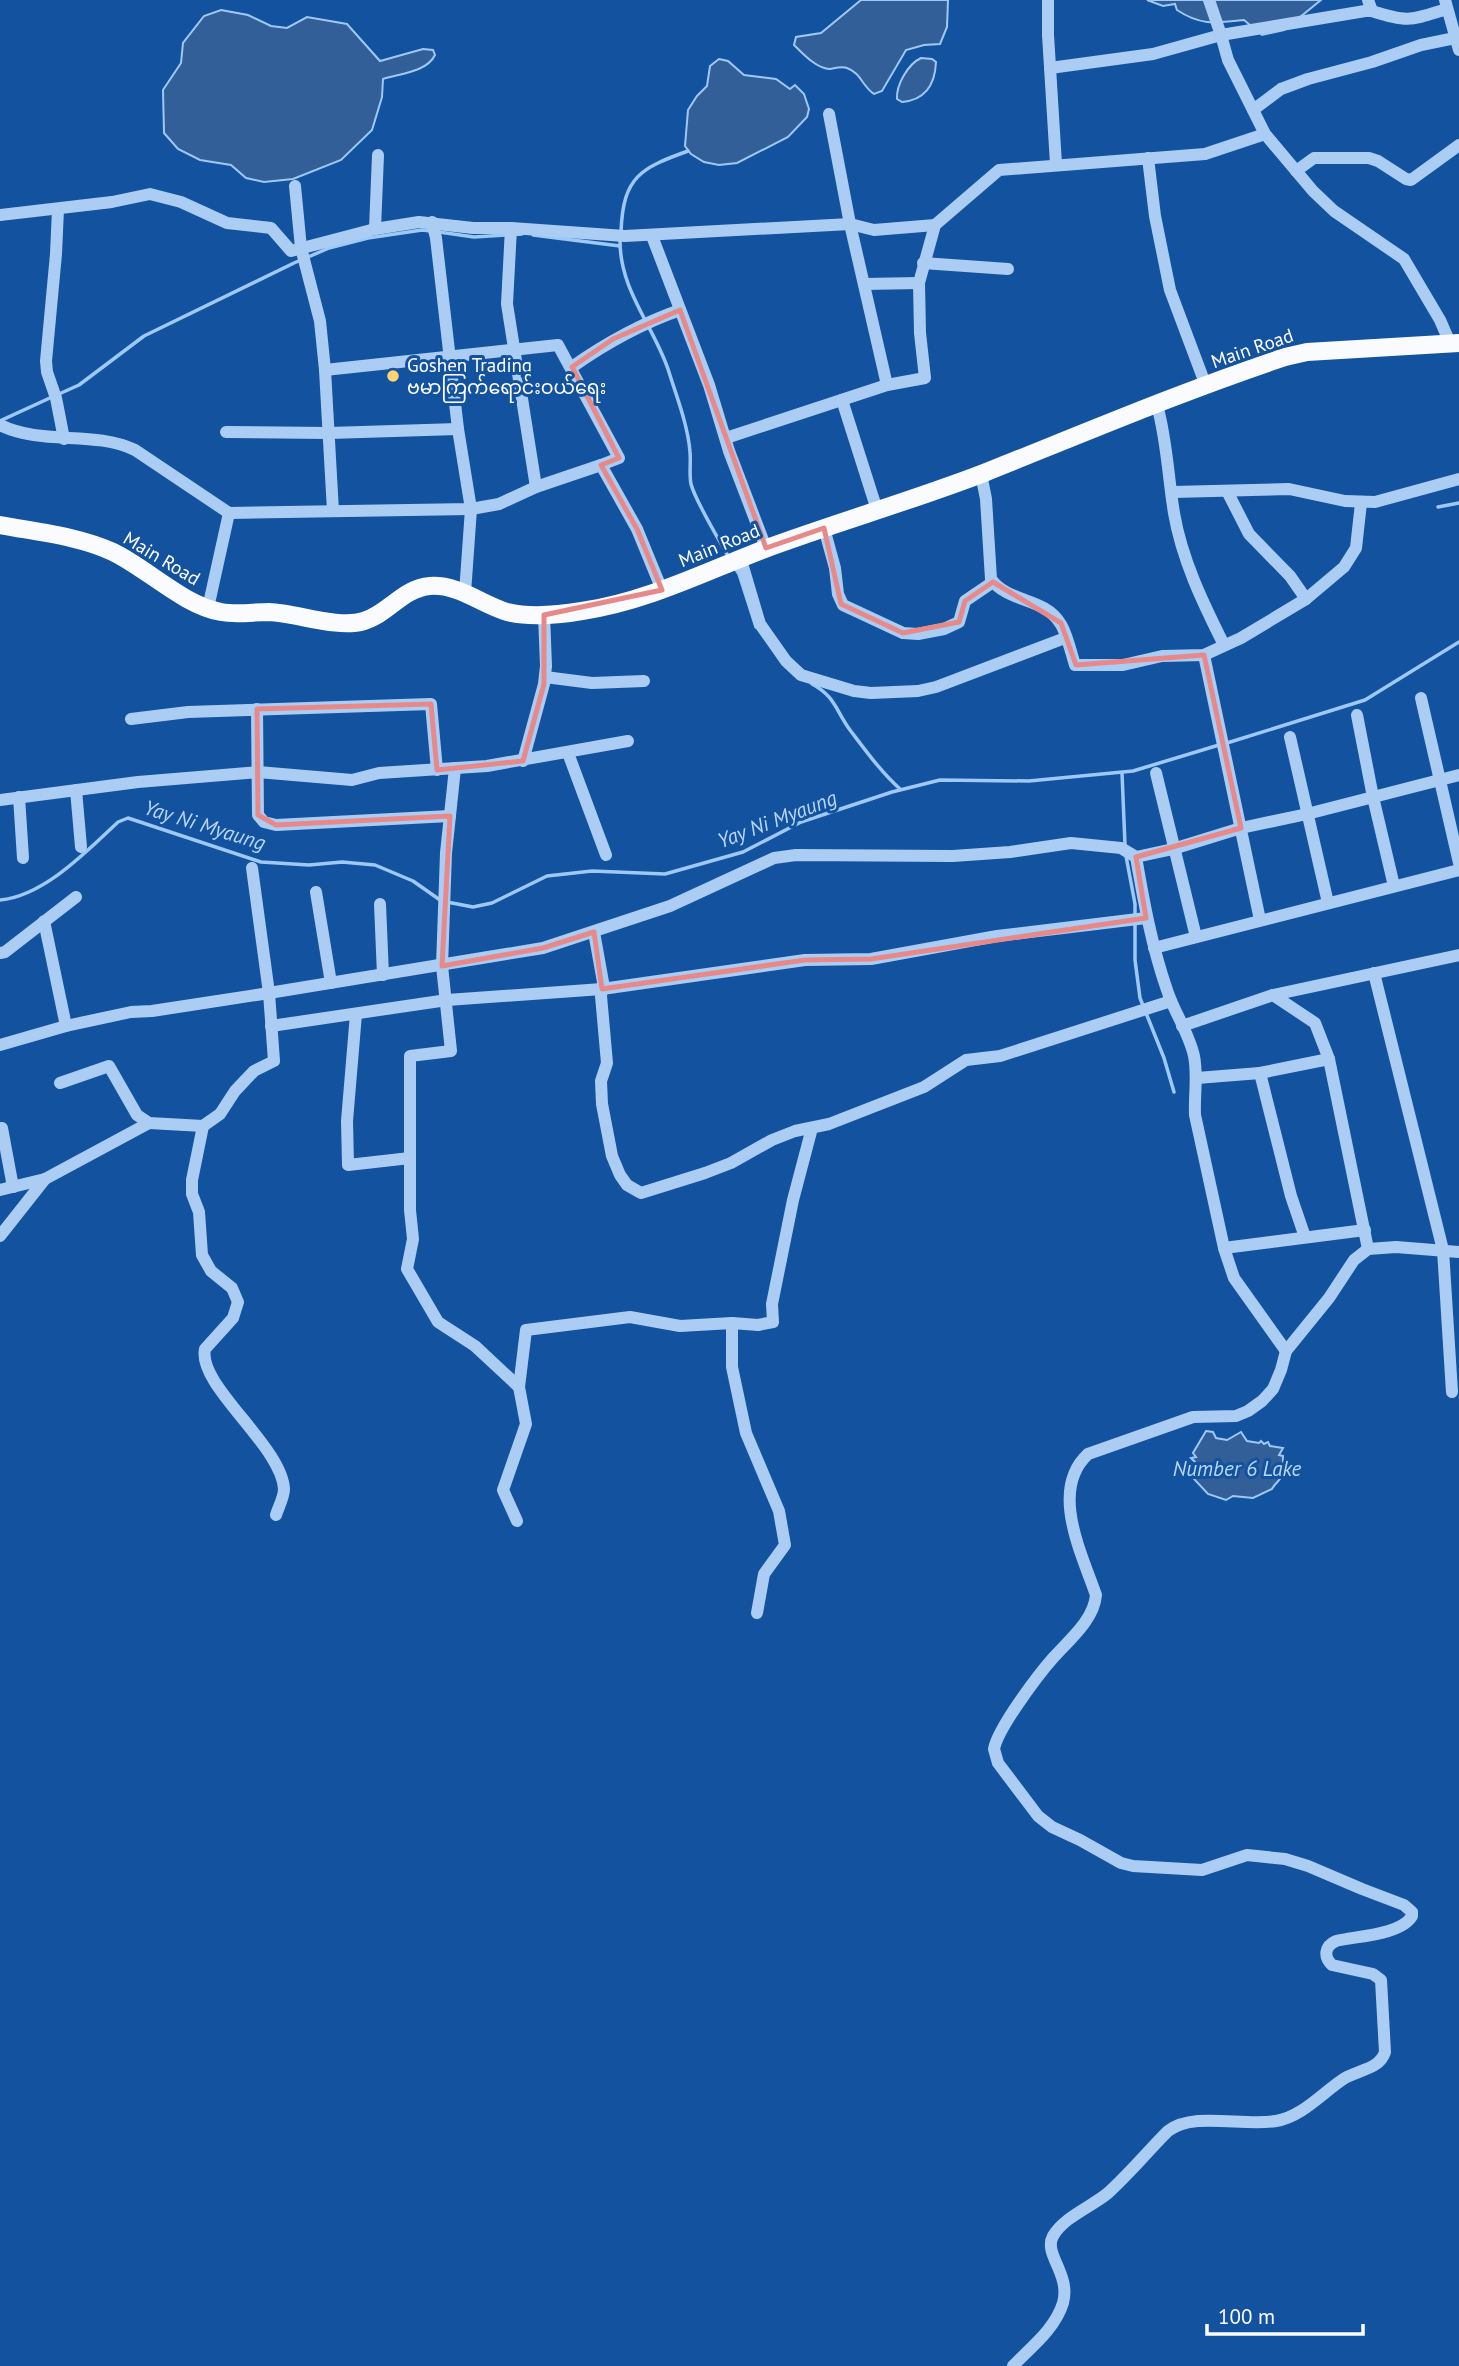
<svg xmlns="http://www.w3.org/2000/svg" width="1459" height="2366" font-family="'PT Sans','Noto Sans Myanmar',sans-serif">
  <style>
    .water { fill: #325f98; stroke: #9ec8f7; stroke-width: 2 }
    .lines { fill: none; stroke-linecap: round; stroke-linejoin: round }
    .stream { stroke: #9ec8f7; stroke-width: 3.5 }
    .minor { stroke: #abcdf4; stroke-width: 12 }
    .major { stroke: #f9fbff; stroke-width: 18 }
    .marked { fill: none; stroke: #e88989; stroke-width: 5; stroke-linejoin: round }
    .poi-dot { fill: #ffd36f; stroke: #13529f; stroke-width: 2.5 }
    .labels { text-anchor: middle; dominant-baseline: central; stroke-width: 6; stroke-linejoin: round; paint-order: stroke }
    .street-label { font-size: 19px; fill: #fff; stroke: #13529f }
    .poi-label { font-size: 19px; fill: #fff; stroke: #13529f; text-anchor: start }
    .water-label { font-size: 21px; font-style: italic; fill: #b8d7fa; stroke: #13529f }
  </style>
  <rect width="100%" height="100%" fill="#13529f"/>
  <g class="water">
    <path d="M861 0H948L947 27 940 44 924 45 906 50 882 91 874 94C862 86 861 73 847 68 841 66 836 68 830 69 817 69 803 54 794 45L796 37 821 33Z"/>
    <path d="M1147 0H1321L1284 30 1262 35 1244 20C1216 23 1201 26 1177 10L1175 4 1163 6Z"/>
    <path d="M221 10 248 15 271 26 287 28 307 17 347 24 380 61 423 49 433 50 435 55C427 72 399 74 383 79L382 97 372 130 341 160 293 179 264 182 246 178 231 165 200 160 178 149 164 133 163 90 181 63 183 43 204 16Z"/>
    <path d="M921 58 932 59 936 62C935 85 925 100 902 102L897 99C896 85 908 64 921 58Z"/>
    <polygon points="719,59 728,61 744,75 776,79 790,89 795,85 804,94 809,109 807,117 788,137 737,163 719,165 704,162 691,154 685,146 688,110 697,96 707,86 710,66"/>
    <path d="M1206 1431 1213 1432 1216 1438 1227 1440 1241 1432 1247 1441 1259 1443 1261 1441 1264 1444 1268 1442 1270 1446 1283 1448 1279 1455 1283 1456C1282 1463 1285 1466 1284 1472 1282 1479 1275 1483 1272 1489L1253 1498 1233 1496 1226 1500 1208 1494 1194 1479 1195 1462 1191 1458 1196 1457 1193 1453Z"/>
  </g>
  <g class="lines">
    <g class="stream">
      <polyline points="439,232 474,237 522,234"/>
      <path d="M621 232C623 176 641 168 688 151"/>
      <polyline points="533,235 620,246"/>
      <path d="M620 239C619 289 653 325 668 369 676 395 688 425 690 452 691 462 689 474 691 484 695 500 719 540 728 556"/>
      <polyline points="59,394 79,385 144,336 294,263 329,248 368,238 422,230 431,231"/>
      <polyline points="0,421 52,397"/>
      <polyline points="1438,507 1459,503"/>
      <polyline points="734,566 739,574 756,627"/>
      <path d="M812 684C835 696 836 711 850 730 866 751 881 772 900 789"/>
      <polyline points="1227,743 1365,700 1459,642"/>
      <polyline points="1122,773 1125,845"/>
      <polyline points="1126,856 1135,904 1135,960 1140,998 1164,1058 1174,1092"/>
      <path d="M0 900C44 896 87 851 118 822L128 818 261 862 309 865 342 862 375 865 413 881 440 900"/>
      <polyline points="447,902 473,907 492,903 547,876 592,871 665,874 743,852 801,822 892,792 940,780 1029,781 1133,771 1219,745"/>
    </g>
    <g class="minor">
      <polyline points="1048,0 1048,35 1056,164"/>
      <polyline points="1209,0 1221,35 1365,11 1372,11"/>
      <path d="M1368 0 1372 11C1409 23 1411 20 1447 9"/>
      <polyline points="1445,0 1459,50"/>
      <polyline points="1050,68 1153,54 1221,35 1228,60 1265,134 1313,191 1334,211 1404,259 1440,320 1450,343"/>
      <polyline points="1253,110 1281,89 1308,79 1372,62 1421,45 1455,38"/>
      <polyline points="829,114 850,224 887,385"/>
      <polyline points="1148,158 1155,216 1170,290 1206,386"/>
      <polyline points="1296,171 1314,158 1369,158 1378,161 1406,179 1411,180 1459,145"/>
      <polyline points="295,186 301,248 320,321 325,370 333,511"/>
      <polyline points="58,209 56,254 46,361 47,372 56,398 64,439"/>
      <polyline points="0,215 112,202 150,194 181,202 227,223 271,228 291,251 375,229 419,222 473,228 511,228 625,236 850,224 874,230 935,225"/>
      <polyline points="432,222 436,238 458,429 471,509 465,593"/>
      <polyline points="511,228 507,304 536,487"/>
      <polyline points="375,229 378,155"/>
      <polyline points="652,236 709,385 729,451 766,548"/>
      <polyline points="923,263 1008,269"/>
      <polyline points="864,284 919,283"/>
      <path d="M572 367C606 343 640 324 680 310"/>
      <polyline points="325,370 558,345 619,458 601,465 637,529 662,590"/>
      <polyline points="842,400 877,510"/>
      <path d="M1157 405C1167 440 1168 477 1174 513 1182 560 1203 603 1224 645"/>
      <path d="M0 425C43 446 93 430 135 450L229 513 471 509 499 504 536 487 601 465"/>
      <polyline points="226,432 329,433 458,429"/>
      <polyline points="726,438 887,385 925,378 920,333 919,283 935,225 999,170 1205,154 1265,134"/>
      <path d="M981 474 986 499 991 579C1008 603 1044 597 1060 623 1067 633 1071 653 1075 665H1123L1162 656 1204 655 1241 638 1306 599 1344 567 1356 548 1361 503"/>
      <polyline points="1227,491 1249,534 1290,576 1306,599"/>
      <polyline points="1173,492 1289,489 1345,501 1375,502 1459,479"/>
      <polyline points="824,528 835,568 838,594 843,605 903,633 918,634 944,629 959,622 965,601 993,582"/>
      <polyline points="741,560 760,624 786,661 801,675 854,691 871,693 918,691 936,687 1065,638"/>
      <polyline points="208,608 229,513"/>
      <polyline points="1204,655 1260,920"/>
      <polyline points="545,677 592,683 644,681"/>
      <polyline points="1421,698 1459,863"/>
      <polyline points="257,709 258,815 264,822 276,825 450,816"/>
      <polyline points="1357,715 1373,797 1394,886"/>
      <polyline points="131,719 188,712 431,704 437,770"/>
      <polyline points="1290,737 1328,903"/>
      <polyline points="568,753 606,855"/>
      <polyline points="523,761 544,684 546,666 544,615"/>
      <polyline points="455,768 446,853 442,966 451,1051 410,1056 410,1210 413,1239 407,1269 438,1322 475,1346 519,1387"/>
      <polyline points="1156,773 1196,937"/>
      <polyline points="76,790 81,847"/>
      <polyline points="19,797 23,858"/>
      <polyline points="0,800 138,782 258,772 352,780 379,773 487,766 628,741"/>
      <polyline points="1136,857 1173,849 1241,828 1307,814 1459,775"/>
      <polyline points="316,892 331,983"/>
      <polyline points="380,904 383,975"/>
      <polyline points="44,921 66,1026"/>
      <polyline points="594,932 603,982 601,996 607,1063 601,1081 602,1104 612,1156 620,1175 627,1185 641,1193 705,1173 731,1163 772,1140 795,1131 829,1124 924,1087 966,1060 1000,1056 1171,1001"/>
      <polyline points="1154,948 1459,870"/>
      <polyline points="0,953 5,952 76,897"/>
      <polyline points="1374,973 1443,1250 1452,1392"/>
      <polyline points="1273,995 1315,1023 1329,1059 1368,1249"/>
      <polyline points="356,1014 347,1121 348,1165 410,1158"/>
      <polyline points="271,1026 447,1000 602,989 805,960 871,959 997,936 1146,918"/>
      <polyline points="1182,1026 1273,995 1459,955"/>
      <path d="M0 1045 66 1026 131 1012 152 1011 269 993 543 948 670 906 774 858 796 855 953 856 1010 852 1071 843 1121 848 1136 857C1144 903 1152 947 1167 990 1174 1012 1189 1033 1194 1056 1198 1076 1194 1095 1195 1115L1224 1248 1234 1278 1286 1351"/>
      <polyline points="1260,1073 1329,1059"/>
      <polyline points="1197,1078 1260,1073 1291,1196 1305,1237"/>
      <polyline points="60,1083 109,1066 137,1115 149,1123 203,1126 220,1114 235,1091 254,1071 274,1061 269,993 252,868"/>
      <path d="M203 1126 192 1180V1194L199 1212 202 1255 211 1271 232 1288 238 1302 233 1318 205 1349C197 1385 282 1446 284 1489 284 1497 279 1506 276 1515"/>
      <polyline points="2,1128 13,1187"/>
      <polyline points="0,1190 45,1179 149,1123"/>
      <polyline points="0,1236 45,1179"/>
      <polyline points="1224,1248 1365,1230"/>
      <polyline points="517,1521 503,1490 526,1424 519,1387 526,1330 630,1317 680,1326 732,1323"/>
      <polyline points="757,1613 764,1574 785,1545 779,1511 746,1433 732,1367 732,1323 758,1325 773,1322 772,1304 793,1200 812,1128"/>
      <path d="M1013 2366C1031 2347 1055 2329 1063 2303 1071 2274 1043 2254 1053 2236 1064 2217 1091 2207 1108 2193 1129 2174 1148 2151 1168 2131 1194 2111 1244 2127 1276 2121 1302 2117 1323 2092 1345 2078 1358 2070 1380 2069 1385 2052L1381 1980 1373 1974 1332 1965C1323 1956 1325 1946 1336 1941 1356 1936 1401 1935 1412 1916V1912L1404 1905 1362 1889 1308 1866 1285 1859 1247 1855 1202 1870 1133 1866 1121 1863 1080 1840 1052 1827 1038 1816 998 1763 994 1749C998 1728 1038 1675 1053 1658 1069 1640 1094 1620 1096 1595 1082 1554 1049 1490 1088 1454L1193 1417 1236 1416 1248 1411 1262 1401 1273 1389 1281 1370 1286 1351 1329 1298 1354 1260 1368 1249 1396 1247 1459 1252"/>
    </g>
    <path class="major" d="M0 525C37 532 79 536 113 552 148 569 183 605 221 612 237 615 253 612 269 612 297 613 337 629 364 621 388 614 403 588 430 586 458 584 481 604 507 612 531 618 558 615 582 611 649 601 708 570 770 547 841 521 914 500 984 473 1084 433 1183 391 1285 357L1307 352 1459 343"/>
  </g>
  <path class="marked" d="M680 310 766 548 824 528 841 604 903 633 959 622 965 601 993 582 1061 623 1076 665 1204 655 1241 828 1136 857 1146 918 871 959 805 960 602 989 594 932 543 948 442 966 450 816 276 825 258 815 257 709 431 704 437 770 523 761 544 684V615L662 590 637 529 601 465 619 458 572 367 613 339Z"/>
  <circle class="poi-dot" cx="393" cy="376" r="7"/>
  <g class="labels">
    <g class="street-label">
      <text transform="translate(1252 348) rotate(-19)">Main Road</text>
      <text transform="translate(719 545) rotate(-22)">Main Road</text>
      <text transform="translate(162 558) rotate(31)">Main Road</text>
    </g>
    <g class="poi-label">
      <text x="407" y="365">Goshen Trading<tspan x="407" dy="22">ဗမာကြက်ရောင်းဝယ်ရေး</tspan></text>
    </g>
    <g class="water-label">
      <text transform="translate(777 819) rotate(-21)">Yay Ni Myaung</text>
      <text transform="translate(205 825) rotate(17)">Yay Ni Myaung</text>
      <text x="1237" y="1468">Number 6 Lake</text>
    </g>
  </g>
  <path d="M1207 2324v10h156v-10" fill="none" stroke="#ffffff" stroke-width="3.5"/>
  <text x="1218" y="2324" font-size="21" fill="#ffffff" stroke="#13529f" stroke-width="5" paint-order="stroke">100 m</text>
</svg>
